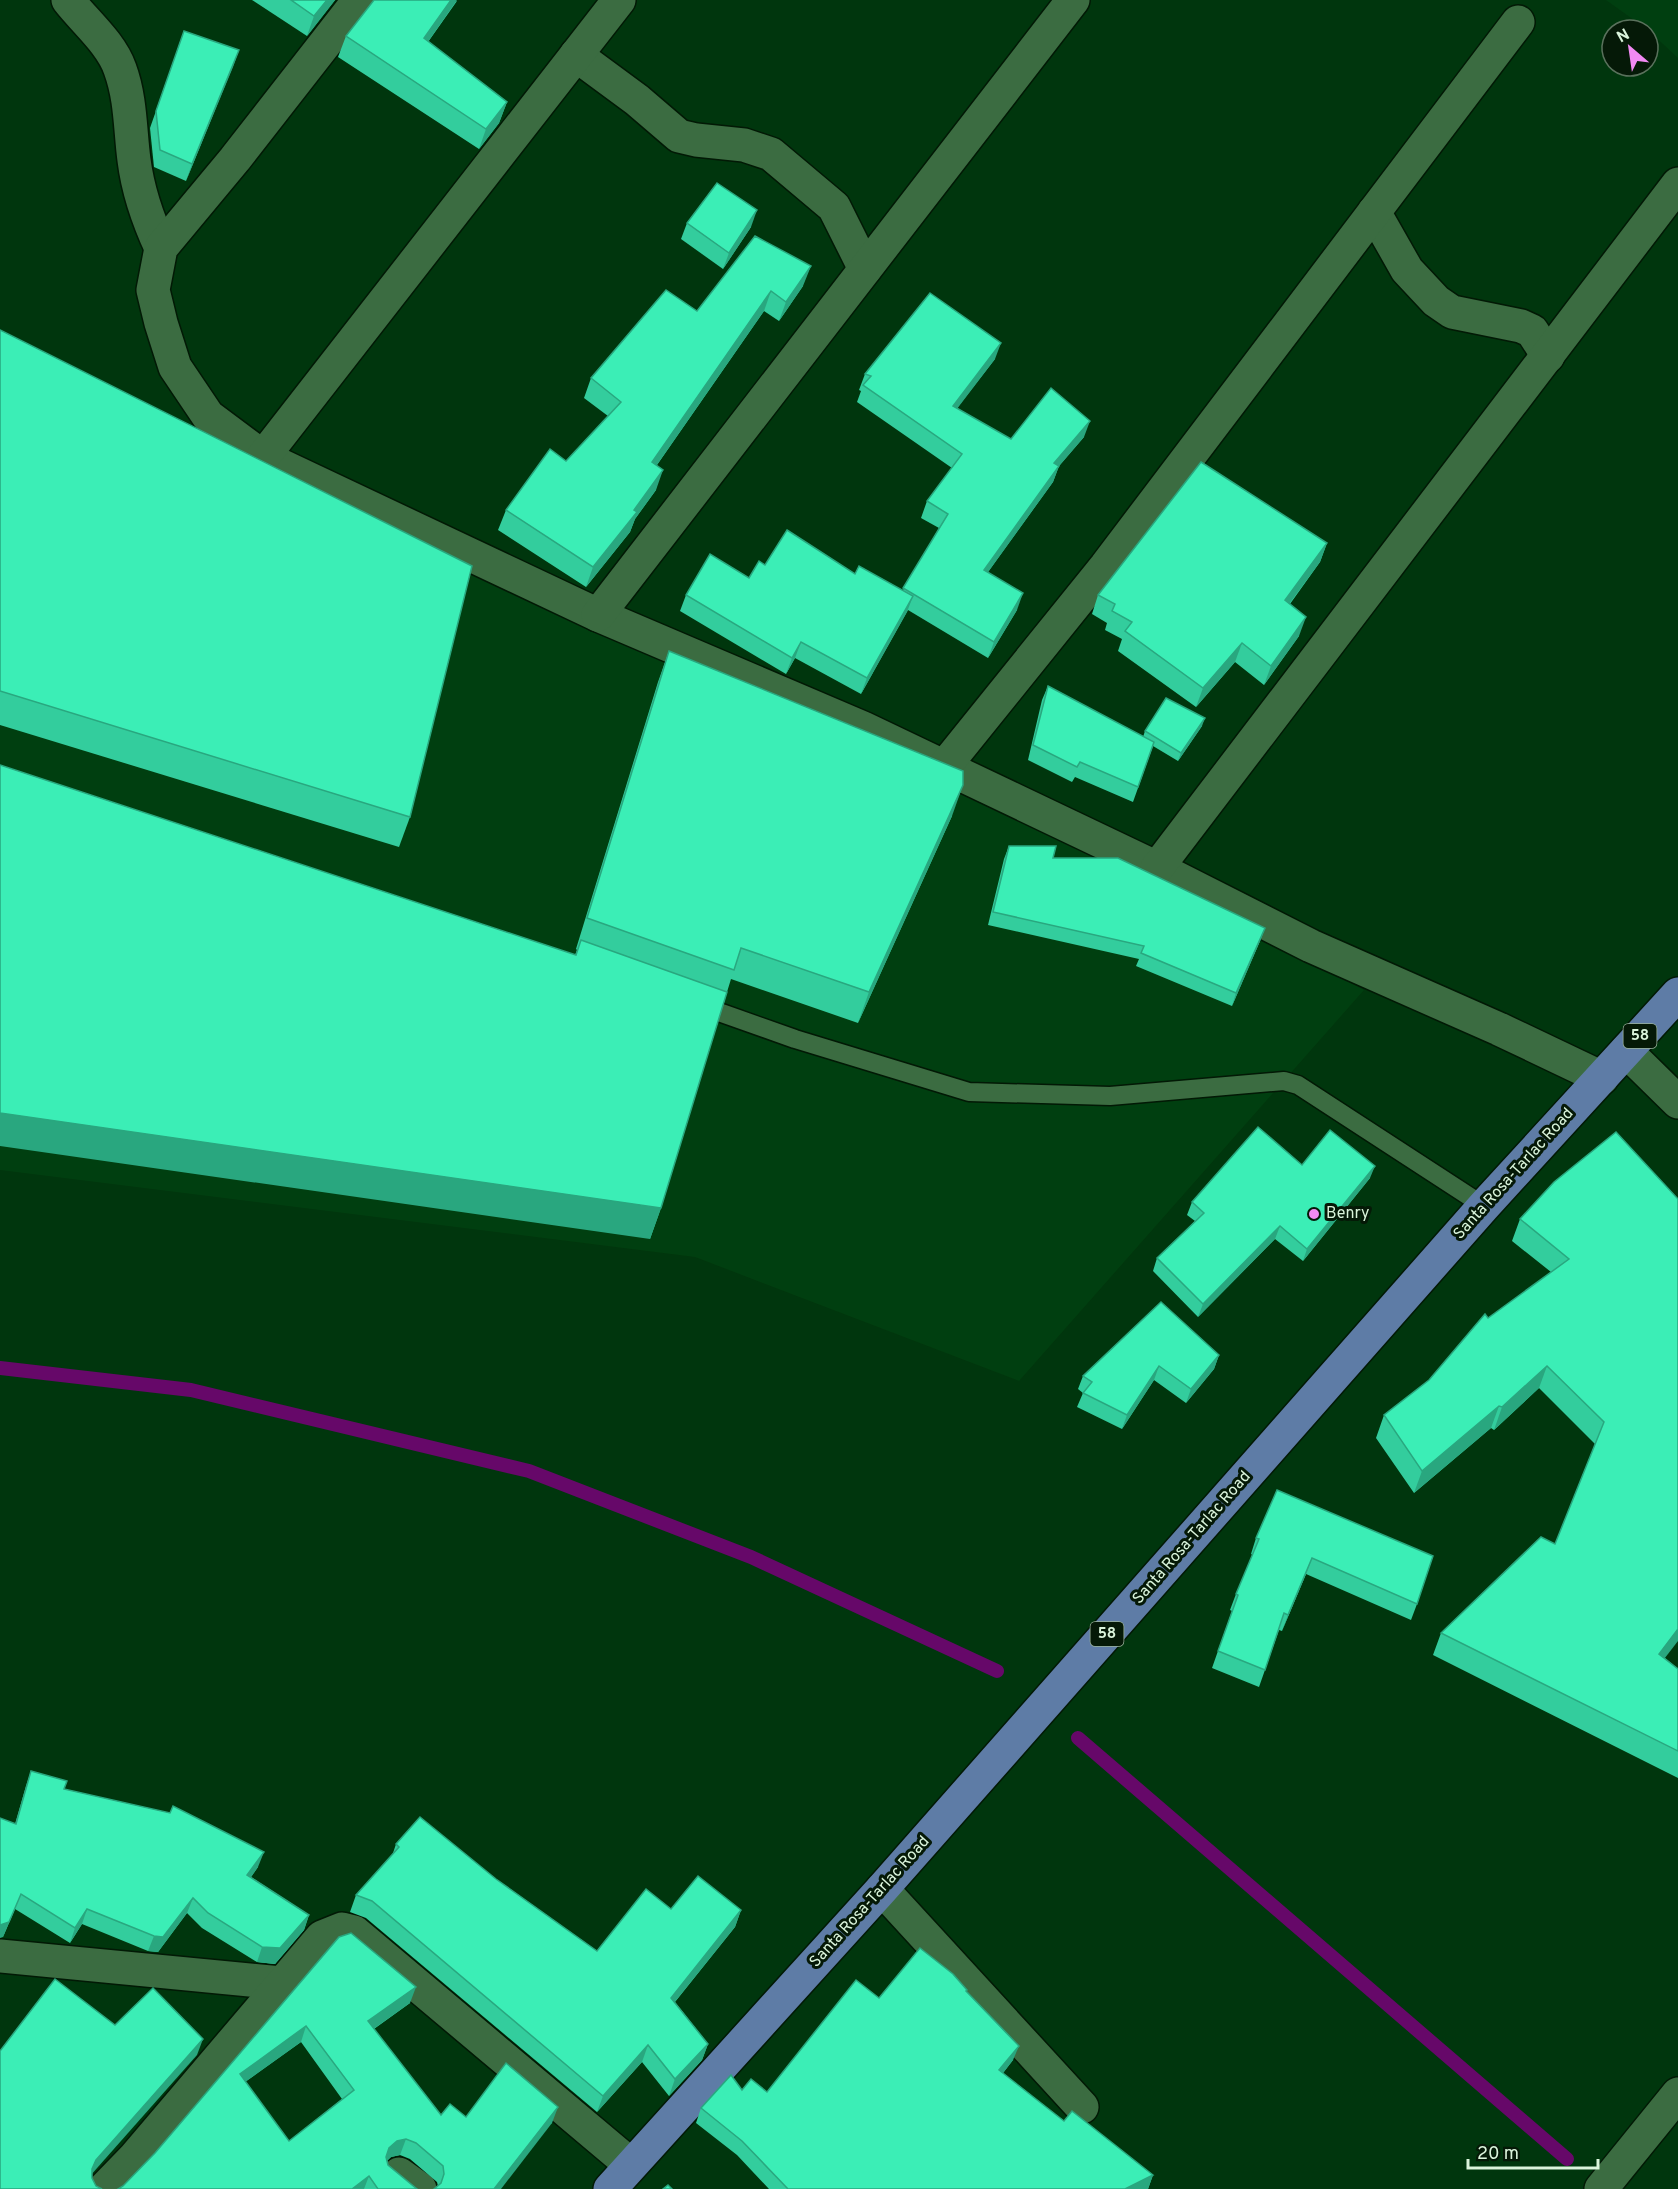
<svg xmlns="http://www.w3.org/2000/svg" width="1678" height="2189" font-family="Overpass,sans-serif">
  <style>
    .built { fill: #003f10 }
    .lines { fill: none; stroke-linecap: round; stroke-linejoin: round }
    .stream { stroke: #660869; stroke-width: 14 }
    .service-casing { stroke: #021905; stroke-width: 21 }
    .minor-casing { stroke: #021905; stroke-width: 36 }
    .tertiary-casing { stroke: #021905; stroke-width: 36 }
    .trunk-casing { stroke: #021905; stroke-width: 36 }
    .service { stroke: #3b6c41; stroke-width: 18 }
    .minor { stroke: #3b6c41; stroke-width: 33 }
    .tertiary { stroke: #3b6c41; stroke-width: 33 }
    .trunk { stroke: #5e7ca6; stroke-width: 33 }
    .wall { fill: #33cd9d; fill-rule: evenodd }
    .shaded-wall { fill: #29a77f }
    .building { fill: #3beeb6; stroke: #29a77f; stroke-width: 1.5; fill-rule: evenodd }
    .poi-dot { fill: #f28af3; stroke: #051907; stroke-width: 2 }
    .labels { text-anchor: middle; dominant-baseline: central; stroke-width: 6; stroke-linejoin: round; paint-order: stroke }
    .shield { fill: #051907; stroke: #9ab29b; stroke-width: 1.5 }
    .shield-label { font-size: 15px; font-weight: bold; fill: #daf4db }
    .street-label { font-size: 16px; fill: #daf4db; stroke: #051907 }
    .poi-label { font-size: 16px; fill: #daf4db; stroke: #051907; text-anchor: start }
  </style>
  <rect width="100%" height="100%" fill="#00360d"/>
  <g class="built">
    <polygon points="1606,0 1678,0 1678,58 1648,30"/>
    <polygon points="0,358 1155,878 1364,990 1019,1381 695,1257 0,1170"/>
  </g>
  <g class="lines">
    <g class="stream">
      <polyline points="0,1368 191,1390 529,1471 751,1557 997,1671"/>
      <polyline points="1078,1738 1567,2159"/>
    </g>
    <g class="service-casing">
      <polyline id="service" points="699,1005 795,1039 969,1092 1110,1096 1284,1081 1298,1085 1484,1206"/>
    </g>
    <g class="minor-casing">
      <g id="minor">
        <path d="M68 0C85 22 111 43 120 69 131 99 130 130 134 160 138 192 148 220 161 248"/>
        <polyline points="359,0 235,159 161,248 153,290 161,323 175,367 208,416 263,457 598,615 863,728 1157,868 1311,946 1499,1029 1602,1078"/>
        <polyline points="576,55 637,100 679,136 696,140 744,145 771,154 834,207 865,269"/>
        <polyline points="1374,212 1407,270 1436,301 1452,312 1521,326 1532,331 1548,356"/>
        <polyline points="263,457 619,0"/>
        <polyline points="598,615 1073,0"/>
        <polyline points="944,767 1106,566 1518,22"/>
        <polyline points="1157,868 1678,184"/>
        <polyline points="1626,1051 1678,1102"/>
        <polyline points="882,1889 1082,2107"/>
        <polyline points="0,1956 281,1983"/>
        <polyline points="399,2174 420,2189"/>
        <polyline points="104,2189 135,2157 322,1937 342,1929 354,1932 631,2165"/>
      </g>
    </g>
    <g class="tertiary-casing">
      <polyline id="tertiary" points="1601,2189 1678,2094"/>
    </g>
    <g class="trunk-casing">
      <polyline id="trunk" points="610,2189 882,1889 1484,1206 1678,994"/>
    </g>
    <use href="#service" class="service"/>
    <use href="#minor" class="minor"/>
    <use href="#tertiary" class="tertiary"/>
    <use href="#trunk" class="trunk"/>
  </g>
  <g class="wall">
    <polygon points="252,0 335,0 307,36"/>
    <polygon points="457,1 428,42 507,102 499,123 479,149 338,57 346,36"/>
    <polygon points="184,31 239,50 186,181 154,167 150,128"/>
    <polygon points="687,223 751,227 723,269 681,239"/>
    <polygon points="755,236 803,286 779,321 764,311 657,465 656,490 635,519 630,532 586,587 498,530 506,510 566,461 608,416 584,398 591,378 697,311"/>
    <polygon points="0,330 410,817 399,847 0,725"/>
    <polygon points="995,359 957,408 1011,439 1084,437 1059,466 1053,482 988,572 1017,610 988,658 908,610 861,694 795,658 786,674 680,611 686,595 749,578 765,565 855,574 903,590 939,528 921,518 927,501 952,468 857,402 861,391 859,390 865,374"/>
    <polygon points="1327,543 1320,562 1290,604 1299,636 1264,685 1235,662 1196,707 1118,651 1122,639 1105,630 1107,623 1092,614 1098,595"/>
    <polygon points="669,651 952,816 858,1023 731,979 661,1208 650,1239 575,955 577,950 576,949 658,682"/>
    <polygon points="1048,686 1143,737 1145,731 1202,726 1178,761 1153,746 1133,802 1075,777 1072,782 1028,760 1042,700"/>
    <polygon points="1009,846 1053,858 1265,928 1260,941 1232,1006 1136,966 1139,959 988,925 1004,859"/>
    <polygon points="1302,1165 1370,1178 1303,1261 1275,1239 1198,1317 1153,1271 1157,1258 1195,1221 1187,1215 1192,1202"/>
    <polygon points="1554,1182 1665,1658 1678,1669 1678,1778 1433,1655 1441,1633 1555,1544 1595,1444 1539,1388 1494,1430 1491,1428 1414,1493 1376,1438 1384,1415 1429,1380 1551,1272 1512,1241 1520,1219"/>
    <polygon points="1219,1355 1214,1369 1186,1403 1154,1380 1122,1429 1077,1407 1083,1393 1078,1389 1083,1376"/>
    <polygon points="1277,1490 1417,1604 1411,1620 1306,1574 1282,1631 1279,1630 1259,1687 1212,1668 1232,1611 1230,1610 1236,1594 1253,1555 1251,1554 1256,1538"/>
    <polygon points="31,1771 64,1789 258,1867 251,1877 309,1915 304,1930 275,1964 257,1962 202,1928 187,1913 158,1952 148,1951 82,1924 70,1943 15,1909 3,1937 15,1824 26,1786"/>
    <polygon points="396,1844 496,1879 597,1951 671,1909 741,1910 735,1927 675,2002 708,2044 702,2060 669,2096 642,2062 597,2112 366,1918 350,1912 356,1895 392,1856"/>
    <path d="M339 1937 410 2003 374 2029 441 2115 552 2123 438 2186 437 2182 410 2159 400 2155 391 2157 387 2161 388 2165 417 2189H118L123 2186 155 2153ZM301 2042 342 2099 289 2141 245 2082Z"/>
    <polygon points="966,1992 1013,2060 1003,2073 1064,2121 1153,2175 1148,2189 769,2189 737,2155 696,2123 701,2108 742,2090 767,2092 879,1998"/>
  </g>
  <g class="shaded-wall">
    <polygon points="327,0 335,0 307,36 314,16"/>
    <polygon points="451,0 457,0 416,59 424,38"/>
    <polygon points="239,50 233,67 186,181 192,164"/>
    <polygon points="507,102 499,123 479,149 486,129"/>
    <polygon points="757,210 751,227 723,269 729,253"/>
    <polygon points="811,266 803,286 779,321 786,302"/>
    <polygon points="771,291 764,311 645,482 652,462"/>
    <polygon points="1001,343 995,359 947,422 953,406"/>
    <polygon points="1090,421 1084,437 1048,479 1054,463"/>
    <polygon points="1059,466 1053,482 978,586 984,570"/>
    <polygon points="663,470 656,490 635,519 630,532 586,587 593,567"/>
    <polygon points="1327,543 1320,562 1278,619 1285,600"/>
    <polygon points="1023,593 1017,610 988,658 994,642"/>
    <polygon points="913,596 907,612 861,694 867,678"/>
    <polygon points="1306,617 1299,636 1264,685 1271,666"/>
    <polygon points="801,642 795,658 786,674 792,658"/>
    <polygon points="1242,643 1235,662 1196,707 1203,688"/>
    <polygon points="1205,718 1202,726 1178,761 1181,753"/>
    <polygon points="963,785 952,816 858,1023 869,992"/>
    <polygon points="1265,928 1260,941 1232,1006 1236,993"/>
    <polygon points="0,1113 661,1208 650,1239 0,1146"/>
    <polygon points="1375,1166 1370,1178 1303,1261 1307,1249"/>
    <polygon points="1280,1226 1275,1239 1198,1317 1203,1304"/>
    <polygon points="1219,1355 1214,1369 1186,1403 1191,1389"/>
    <polygon points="1159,1366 1154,1380 1122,1429 1127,1415"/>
    <polygon points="1547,1366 1539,1388 1494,1430 1502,1407"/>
    <polygon points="1499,1406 1491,1428 1414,1493 1422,1471"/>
    <polygon points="1312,1558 1306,1574 1282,1631 1288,1615"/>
    <polygon points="1678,1629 1678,1641 1651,1676 1659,1654"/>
    <polygon points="264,1852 258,1867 242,1890 247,1875"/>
    <polygon points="21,1894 3,1937 0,1938 0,1925"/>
    <polygon points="193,1898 187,1913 158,1952 148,1951 154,1936"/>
    <polygon points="87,1909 82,1924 70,1943 75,1928"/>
    <polygon points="741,1910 735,1927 665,2014 671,1998"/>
    <polygon points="309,1915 304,1930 275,1964 257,1962 262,1947"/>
    <polygon points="416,1987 410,2003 362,2037 368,2021"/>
    <polygon points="306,2026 301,2042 234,2090 240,2074"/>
    <polygon points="203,2039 197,2055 90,2176 92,2169 96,2160"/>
    <polygon points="708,2044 702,2060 669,2096 675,2079"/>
    <polygon points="648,2045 642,2062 597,2112 603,2096"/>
    <polygon points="1019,2046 1013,2060 994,2085 999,2070"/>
    <polygon points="558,2107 552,2123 501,2189 494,2189"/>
    <polygon points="406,2139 400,2155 391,2157 383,2164 389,2148 397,2141"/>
    <polygon points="1153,2175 1148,2189 1125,2189"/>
    <polygon points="369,2176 364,2189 352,2189"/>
  </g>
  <g class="building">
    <polygon points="291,0 327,0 314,16"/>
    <polygon points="374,0 451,0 424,38 507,102 486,129 346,36"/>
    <polygon points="184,31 239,50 192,164 160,150 156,111"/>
    <polygon points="717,183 757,210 729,253 687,223"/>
    <polygon points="755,236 811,266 786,302 771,291 652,462 663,470 634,510 637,512 593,567 506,510 550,449 566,461 621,402 591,378 666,290 697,311"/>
    <polygon points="930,293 1001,343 953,406 1011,439 1051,388 1090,421 1054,463 1059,466 984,570 1023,593 994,642 903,588 948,514 927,501 962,454 863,385 871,376 865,374"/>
    <polygon points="0,330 472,566 410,817 0,691"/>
    <polygon points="1201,462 1327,543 1285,600 1306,617 1271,666 1242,643 1203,688 1125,631 1132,622 1112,611 1115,604 1098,595"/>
    <polygon points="787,530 855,574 859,566 913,596 867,678 801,642 792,658 686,595 710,554 749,578 759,561 765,565"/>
    <polygon points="669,651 963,771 963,785 869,992 741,948 734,970 587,918"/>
    <polygon points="1048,686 1154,742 1138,787 1080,762 1077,767 1033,745"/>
    <polygon points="1166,698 1205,718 1181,753 1145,731"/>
    <polygon points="0,765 576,955 581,940 727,992 661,1208 0,1113"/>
    <polygon points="1009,846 1056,846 1053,858 1118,858 1265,928 1236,993 1141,953 1144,946 993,912"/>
    <polygon points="1258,1127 1302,1165 1330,1130 1375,1166 1307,1249 1280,1226 1203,1304 1157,1258 1204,1213 1192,1202"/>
    <polygon points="1616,1132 1678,1199 1678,1629 1659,1654 1678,1669 1678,1751 1441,1633 1541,1537 1555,1544 1604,1422 1547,1366 1502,1407 1499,1406 1422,1471 1384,1415 1429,1380 1485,1314 1488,1318 1569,1259 1520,1219 1554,1182"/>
    <polygon points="1161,1302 1219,1355 1191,1389 1159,1366 1127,1415 1083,1393 1092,1382 1083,1376"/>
    <polygon points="1277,1490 1433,1556 1417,1604 1312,1558 1288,1615 1284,1613 1265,1670 1218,1651 1238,1595 1236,1594 1259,1539 1256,1538"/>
    <polygon points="31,1771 67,1781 64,1789 170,1813 173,1806 264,1852 247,1875 309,1915 280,1948 262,1947 208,1913 193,1898 163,1937 154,1936 87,1909 75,1928 21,1894 9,1922 0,1925 0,1818 16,1824"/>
    <polygon points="420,1817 496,1879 597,1951 646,1889 671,1909 698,1876 741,1910 671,1998 708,2044 675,2079 648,2045 603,2096 372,1901 356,1895 399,1847 396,1844"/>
    <path d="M351 1933 416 1987 368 2021 441 2115 450 2104 466 2117 506 2063 558 2107 494 2189H434L441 2183 444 2174 443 2166 416 2143 406 2139 397 2141 389 2148 386 2157 388 2165 417 2189H378L369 2176 352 2189H118L123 2186 155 2153 339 1937ZM306 2026 354 2090 289 2141 240 2074Z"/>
    <polygon points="920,1948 953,1974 967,1990 966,1991 1019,2046 999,2070 1064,2121 1072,2111 1153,2175 1125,2189 788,2189 742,2141 701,2108 731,2075 742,2090 751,2079 767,2092 856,1980 879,1998"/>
    <polygon points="55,1979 115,2025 153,1988 203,2039 96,2160 92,2169 92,2178 96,2186 102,2189 0,2189 0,2051"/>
    <polygon points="668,2185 672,2189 663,2189"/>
  </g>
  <circle class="poi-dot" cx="1314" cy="1214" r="6"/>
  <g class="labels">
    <g class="shield">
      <rect x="1623.5" y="1024" width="33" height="24" rx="4.5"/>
      <rect x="1090.5" y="1622" width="33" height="24" rx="4.5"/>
    </g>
    <g class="shield-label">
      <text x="1640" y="1036">58</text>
      <text x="1107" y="1634">58</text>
    </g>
    <g class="street-label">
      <text transform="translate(1514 1174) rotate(-48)">Santa Rosa-Tarlac Road</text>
      <text transform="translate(1192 1538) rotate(-49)">Santa Rosa-Tarlac Road</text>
      <text transform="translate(870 1902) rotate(-48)">Santa Rosa-Tarlac Road</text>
    </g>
    <g class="poi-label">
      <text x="1326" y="1214">Benry</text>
    </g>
  </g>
  <g transform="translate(1630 48) rotate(331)"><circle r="28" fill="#051907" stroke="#5a715c" stroke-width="1.5"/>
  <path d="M0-4.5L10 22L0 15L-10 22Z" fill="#f28af3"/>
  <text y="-9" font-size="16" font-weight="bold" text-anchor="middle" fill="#daf4db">N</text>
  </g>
  <path d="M1468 2159v9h130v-9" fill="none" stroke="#daf4db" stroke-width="3"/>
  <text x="1477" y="2159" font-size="18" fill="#daf4db" stroke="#051907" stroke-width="4.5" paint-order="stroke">20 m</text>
</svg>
